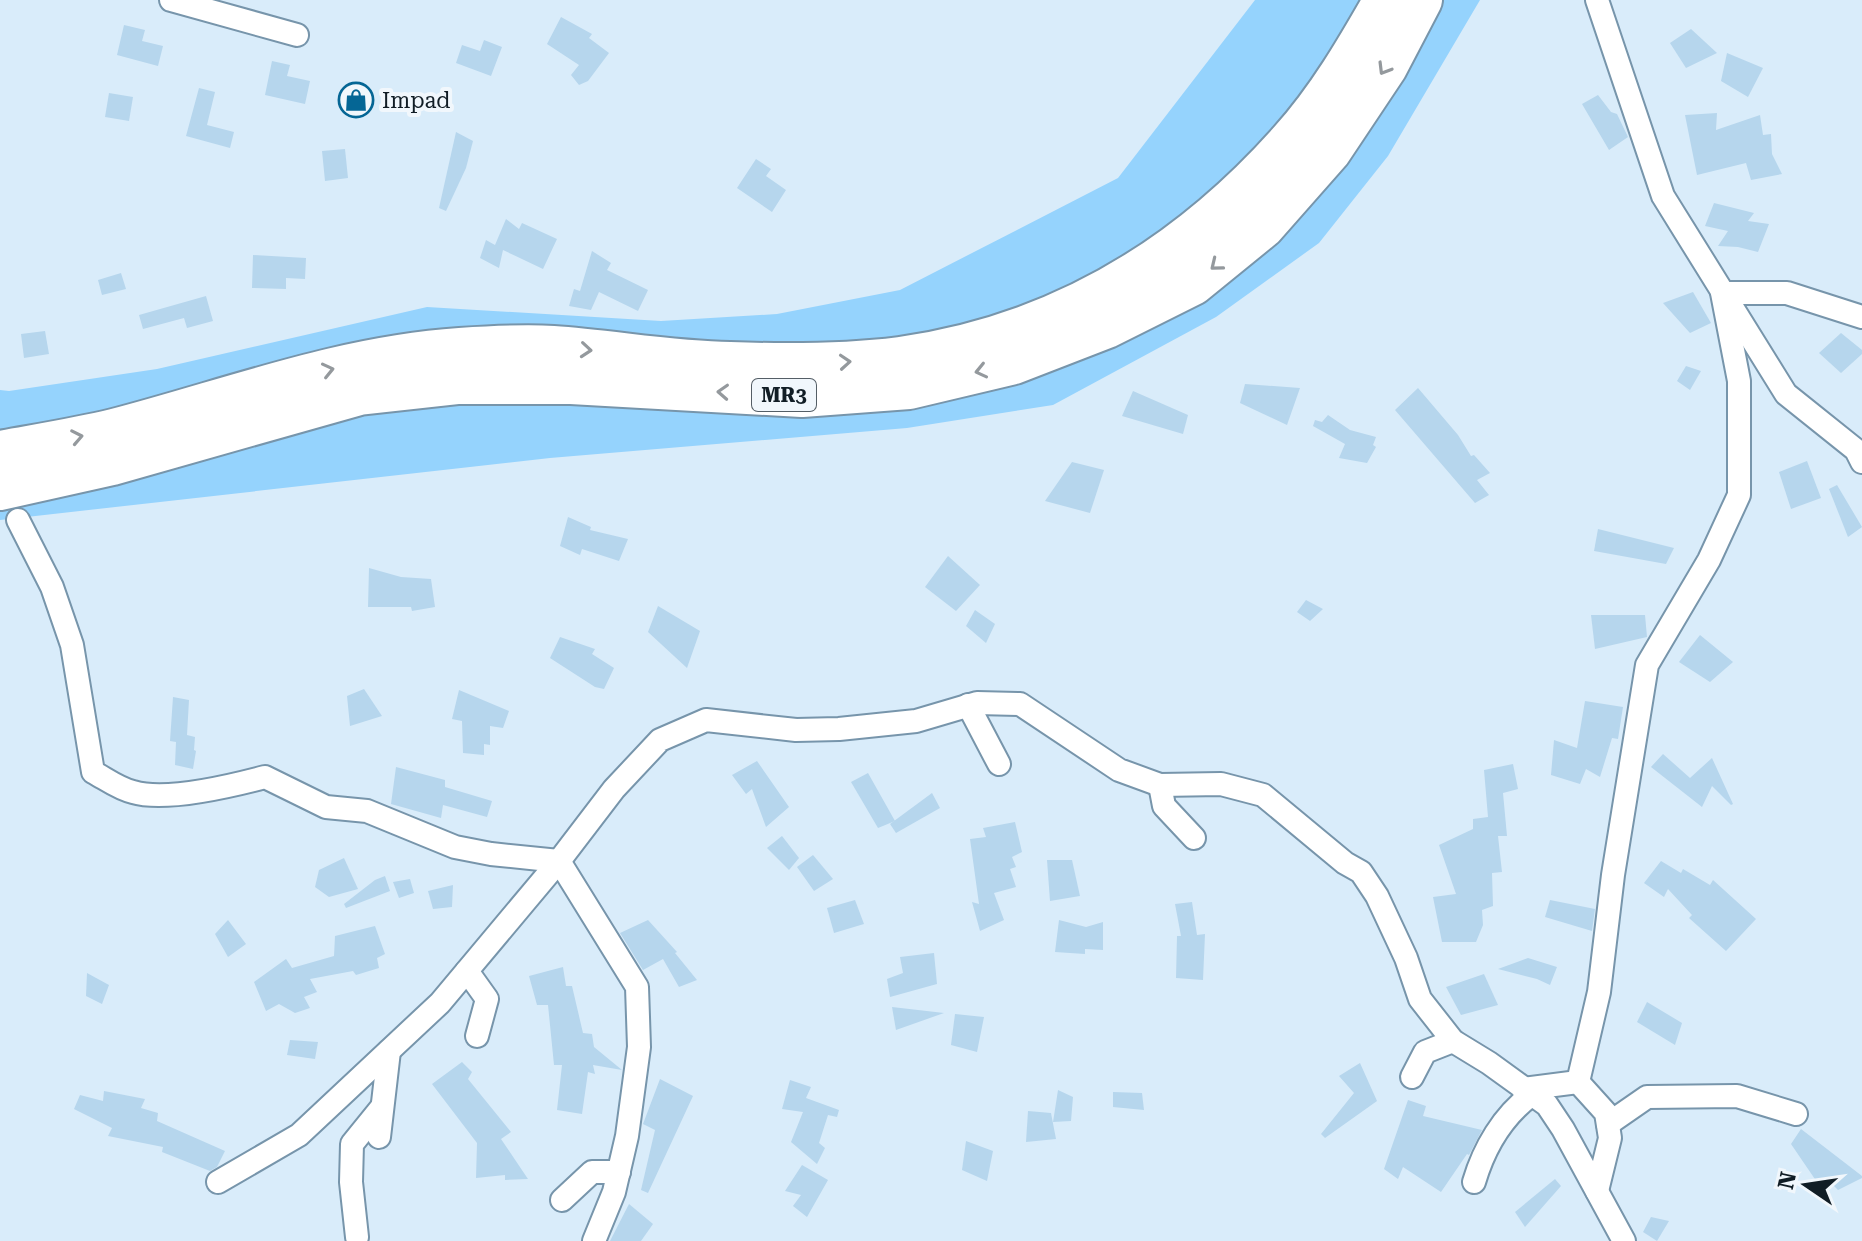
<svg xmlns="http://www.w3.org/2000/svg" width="1862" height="1241" font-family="'Roboto Serif',serif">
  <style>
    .green { fill: #95d3fd }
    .building { fill: #b6d6ed }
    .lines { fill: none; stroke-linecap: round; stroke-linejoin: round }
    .minor-casing { stroke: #7795ab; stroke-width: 26 }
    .motorway-casing { stroke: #7795ab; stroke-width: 46 }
    .minor { stroke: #fff; stroke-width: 22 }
    .motorway { stroke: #fff; stroke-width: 42 }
    .oneway { stroke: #94999d }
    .labels { text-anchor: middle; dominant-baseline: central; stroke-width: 8; stroke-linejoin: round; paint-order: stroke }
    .shield { fill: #f1f7fc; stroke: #545e66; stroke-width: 2 }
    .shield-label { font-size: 20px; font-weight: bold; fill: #111d25 }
    .poi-label { font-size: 22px; fill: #111d25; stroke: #f1f7fc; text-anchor: start }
  </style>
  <rect width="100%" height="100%" fill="#d9ecfa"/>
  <polygon class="green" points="1255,0 1480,0 1388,156 1319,243 1216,317 1053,405 907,428 550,458 0,520 0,390 9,391 157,369 427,307 661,321 777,314 900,290 1118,178"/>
  <g class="building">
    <polygon points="561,17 592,34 589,38 609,53 588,81 579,85 571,75 579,65 547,44"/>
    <polygon points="124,25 145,30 142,41 163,46 158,66 117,55"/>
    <polygon points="1691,29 1717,53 1686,68 1670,43"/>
    <polygon points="484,40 502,47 491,76 456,63 462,45 480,51"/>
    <polygon points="1727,53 1763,68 1748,97 1721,81"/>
    <polygon points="272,61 290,65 287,76 310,81 305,104 265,95"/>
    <polygon points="199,88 215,92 207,125 234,132 230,148 186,136"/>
    <polygon points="109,93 133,97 129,121 105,117"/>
    <polygon points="1598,95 1611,112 1617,114 1628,137 1609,150 1582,104"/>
    <polygon points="1717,113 1716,130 1760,115 1763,135 1771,134 1772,154 1782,174 1751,180 1746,163 1697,175 1685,115"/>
    <polygon points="456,132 473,141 466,168 446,211 439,208"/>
    <polygon points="345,149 348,178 325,181 322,151"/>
    <polygon points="756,159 771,169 766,176 786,190 772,212 737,188"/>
    <polygon points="1714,203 1754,213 1748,221 1769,224 1758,252 1738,247 1718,246 1728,231 1705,226"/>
    <polygon points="506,219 519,229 522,223 557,239 543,269 503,250 499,268 480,258 486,240 495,245"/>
    <polygon points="592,251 611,263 607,270 648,290 638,311 599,292 591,310 569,306 574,289 580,291"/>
    <polygon points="253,255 306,258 305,279 286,278 286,289 252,288"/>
    <polygon points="121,273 126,289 102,295 98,280"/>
    <polygon points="1693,292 1711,323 1690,333 1663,303"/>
    <polygon points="206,296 213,321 187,328 184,318 143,329 139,315"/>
    <polygon points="45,331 49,354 24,358 21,334"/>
    <polygon points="1841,333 1862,350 1862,354 1841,373 1819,353"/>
    <polygon points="1686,366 1701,371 1690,390 1677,381"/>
    <polygon points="1245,384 1300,388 1287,425 1240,403"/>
    <polygon points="1418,388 1458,435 1471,456 1474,455 1490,473 1477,480 1489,495 1475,503 1395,410"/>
    <polygon points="1133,391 1188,415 1183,434 1122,416"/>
    <polygon points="1328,415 1350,430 1376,437 1373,445 1376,447 1367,463 1339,458 1345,444 1313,426 1315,420 1322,422"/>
    <polygon points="1807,461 1821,498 1791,509 1779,472"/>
    <polygon points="1072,462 1104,470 1090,513 1045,501"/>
    <polygon points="1837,485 1862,527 1848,537 1829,489"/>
    <polygon points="568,517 591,527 590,530 628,539 619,561 582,549 580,555 560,546"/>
    <polygon points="1598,529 1674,548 1666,564 1594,551"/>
    <polygon points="948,556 980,585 956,611 925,587"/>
    <polygon points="369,568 401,577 431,579 435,607 412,611 411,607 368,607"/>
    <polygon points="1306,600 1323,609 1310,621 1297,612"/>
    <polygon points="658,606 700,631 687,668 648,632"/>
    <polygon points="975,610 995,624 986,643 966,626"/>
    <polygon points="1591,615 1645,615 1647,637 1595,649"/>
    <polygon points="1700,635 1733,662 1710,682 1679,662"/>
    <polygon points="560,637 595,649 592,654 614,668 604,689 595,687 550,658"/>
    <polygon points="364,689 382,716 350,726 347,696"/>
    <polygon points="459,690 509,711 503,728 490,726 490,745 484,744 484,755 463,753 462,721 452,719"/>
    <polygon points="173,697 189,700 187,735 195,737 194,750 196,751 193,769 175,765 176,742 170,741"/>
    <polygon points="1585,701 1623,707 1618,739 1612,738 1600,777 1586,769 1580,784 1551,775 1554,740 1577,748"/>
    <polygon points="1663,754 1690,778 1712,758 1733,804 1731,805 1712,786 1702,807 1651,767"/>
    <polygon points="757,761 789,807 766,827 752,789 746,794 732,775"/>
    <polygon points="1513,764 1518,789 1503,793 1507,836 1498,836 1502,872 1492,873 1493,906 1482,910 1483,925 1476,942 1442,942 1433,897 1456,894 1439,845 1473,829 1473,819 1488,817 1484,770"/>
    <polygon points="396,767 445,780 445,787 492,801 487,817 443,805 441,818 391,804"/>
    <polygon points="868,773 895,821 878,828 851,782"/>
    <polygon points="932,793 940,808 896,833 890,824"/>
    <polygon points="1015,822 1022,852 1012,857 1016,867 1010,869 1016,887 994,893 1004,920 980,931 972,902 979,904 970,839 986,837 983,828"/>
    <polygon points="782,836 799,858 789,870 767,848"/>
    <polygon points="813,855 833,879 814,891 797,867"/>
    <polygon points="344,858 358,889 329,897 315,887 319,870"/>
    <polygon points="1047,860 1072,860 1080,896 1050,901"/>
    <polygon points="1661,861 1681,873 1683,869 1710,885 1713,880 1756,919 1726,951 1689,918 1692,915 1668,889 1664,897 1644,883"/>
    <polygon points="385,876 390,891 346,908 344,904 375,880"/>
    <polygon points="410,879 414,893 399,898 393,882"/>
    <polygon points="453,885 452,907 433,909 428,891"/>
    <polygon points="855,900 864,924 834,933 827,908"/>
    <polygon points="1550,900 1595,909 1592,931 1545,917"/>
    <polygon points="1192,902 1197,935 1205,934 1203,980 1176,978 1177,936 1181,936 1175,904"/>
    <polygon points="228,920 246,944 228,957 215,934"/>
    <polygon points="648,920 677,952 675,953 697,980 679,987 663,959 643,970 620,933"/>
    <polygon points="1059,920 1086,927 1103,922 1103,950 1085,949 1085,954 1055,952"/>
    <polygon points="375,926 385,954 377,958 379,968 356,975 353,971 310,979 317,992 304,997 310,1008 295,1013 279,1004 266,1011 254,982 286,959 292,968 334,956 335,936"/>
    <polygon points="934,953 937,984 890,997 887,979 903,973 900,957"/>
    <polygon points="1528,958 1557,967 1550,985 1537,979 1498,969"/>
    <polygon points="563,967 566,986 572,986 583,1033 592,1034 594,1047 622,1070 593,1065 595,1074 588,1072 582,1114 557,1110 562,1065 554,1065 548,1005 537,1005 529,976"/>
    <polygon points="87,973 109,985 102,1004 86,996"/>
    <polygon points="1484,974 1498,1005 1461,1015 1446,987"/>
    <polygon points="1647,1002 1682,1023 1675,1045 1637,1022"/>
    <polygon points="892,1007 944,1013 896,1030"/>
    <polygon points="955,1014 984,1017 977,1052 951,1045"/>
    <polygon points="290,1040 318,1042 315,1059 287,1055"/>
    <polygon points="462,1062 472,1072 468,1079 511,1132 501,1139 528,1179 505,1180 505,1175 476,1178 477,1143 432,1084"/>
    <polygon points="1360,1063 1377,1101 1325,1138 1321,1134 1354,1093 1339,1076"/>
    <polygon points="660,1079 693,1096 648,1193 641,1190 655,1130 643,1124"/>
    <polygon points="790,1080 811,1087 806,1098 839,1110 837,1117 828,1115 819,1143 825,1148 817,1164 791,1142 803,1112 782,1109"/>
    <polygon points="1058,1090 1073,1097 1071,1121 1053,1122"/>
    <polygon points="104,1091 145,1099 141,1108 158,1113 157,1121 225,1151 217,1167 210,1171 162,1152 163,1147 108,1136 112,1128 74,1109 80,1095 103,1101"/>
    <polygon points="1113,1092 1142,1093 1144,1110 1113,1107"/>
    <polygon points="1408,1100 1426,1106 1423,1116 1482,1130 1469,1155 1467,1154 1441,1192 1403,1167 1398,1179 1384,1169"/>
    <polygon points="1028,1111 1051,1113 1056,1139 1026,1142"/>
    <polygon points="1801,1129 1862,1176 1862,1178 1838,1190 1830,1182 1821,1188 1791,1144"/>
    <polygon points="966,1141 993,1151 987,1181 962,1170"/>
    <polygon points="802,1165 828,1180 807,1217 793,1206 801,1195 785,1191"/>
    <polygon points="1555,1179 1561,1186 1525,1227 1515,1212"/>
    <polygon points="629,1204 653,1224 641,1241 610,1241"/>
    <polygon points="1651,1217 1669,1221 1657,1241 1643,1232"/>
  </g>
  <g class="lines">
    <g class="minor-casing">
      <g id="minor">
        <polyline points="171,0 297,35"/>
        <polyline points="1597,0 1663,196 1786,394 1856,450 1862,462"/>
        <path d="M18 520 52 587 72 645 93 772C106 779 119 789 133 792 166 802 231 786 265 777L326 807 367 811 455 847 491 854 559 861 637 987 639 1047 627 1136 614 1192 594 1241"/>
        <polyline points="968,705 999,764"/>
        <polyline points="1160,785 1164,806 1194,838"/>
        <polyline points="467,971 487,999 477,1036"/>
        <polyline points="1412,1077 1425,1052 1453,1041"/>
        <polyline points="1578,1082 1606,1113 1610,1138 1597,1191"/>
        <polyline points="1523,1089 1578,1082 1599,992 1613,875 1647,665 1709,560 1739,495 1739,381 1722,293 1787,293 1862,317"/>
        <polyline points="1608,1124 1647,1097 1737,1096 1796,1114"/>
        <polyline points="379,1137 389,1051"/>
        <polyline points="218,1182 299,1135 440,1003 559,861 614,789 660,740 706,720 796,730 839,729 916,721 977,703 1020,704 1119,770 1160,785 1221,784 1263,795 1345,863 1361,872 1377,896 1406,958 1420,999 1453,1041 1489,1063 1547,1105 1563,1129 1624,1241"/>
        <path d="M1474 1182C1484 1148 1503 1116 1531 1095"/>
        <polyline points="562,1200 592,1172 619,1172"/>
        <polyline points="357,1237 351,1182 352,1144 382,1107"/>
      </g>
    </g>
    <g class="motorway-casing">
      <g id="motorway">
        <path d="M0 452C38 445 77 439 114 430 229 400 340 357 460 349 490 347 523 345 553 347 612 351 671 362 730 363 786 365 844 365 900 358 1057 336 1186 258 1290 141 1328 99 1357 49 1385 0"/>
        <polyline points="0,489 112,464 359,394 459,383 571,383 802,396 909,388 1014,363 1107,327 1193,284 1263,227 1330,151 1386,67 1421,0"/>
      </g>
    </g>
    <use href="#minor" class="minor"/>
    <use href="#motorway" class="motorway"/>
  </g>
  <defs><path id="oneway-chevron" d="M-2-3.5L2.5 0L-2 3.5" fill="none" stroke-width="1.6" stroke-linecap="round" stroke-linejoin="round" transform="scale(2)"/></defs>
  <g class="oneway">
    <use href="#oneway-chevron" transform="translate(1384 69) rotate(121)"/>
    <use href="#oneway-chevron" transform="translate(1216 265) rotate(141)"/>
    <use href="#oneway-chevron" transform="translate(586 350) rotate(5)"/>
    <use href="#oneway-chevron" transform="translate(845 362) rotate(-4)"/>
    <use href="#oneway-chevron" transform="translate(328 370) rotate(-13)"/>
    <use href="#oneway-chevron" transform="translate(981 371) rotate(167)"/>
    <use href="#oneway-chevron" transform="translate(723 392) rotate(-177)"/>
    <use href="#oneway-chevron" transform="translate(77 437) rotate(-11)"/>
  </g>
  <defs>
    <g id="shop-ring" transform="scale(1.8)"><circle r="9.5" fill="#f1f7fc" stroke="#056695" stroke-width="1.5"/><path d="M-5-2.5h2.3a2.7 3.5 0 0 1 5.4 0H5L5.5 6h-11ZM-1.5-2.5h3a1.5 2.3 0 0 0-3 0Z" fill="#056695"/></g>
  </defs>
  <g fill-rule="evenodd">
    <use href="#shop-ring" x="356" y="100"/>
  </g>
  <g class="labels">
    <rect class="shield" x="752" y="379" width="64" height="32" rx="6"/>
    <g class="shield-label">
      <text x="784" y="395">MR3</text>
    </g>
    <g class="poi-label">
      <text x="382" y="100">Impad</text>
    </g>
  </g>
  <g transform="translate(1806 1185) rotate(283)" stroke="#f1f7fc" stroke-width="6" paint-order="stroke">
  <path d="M0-6L14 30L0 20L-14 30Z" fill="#111d25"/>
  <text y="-12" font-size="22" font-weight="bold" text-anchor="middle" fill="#111d25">N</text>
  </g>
</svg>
